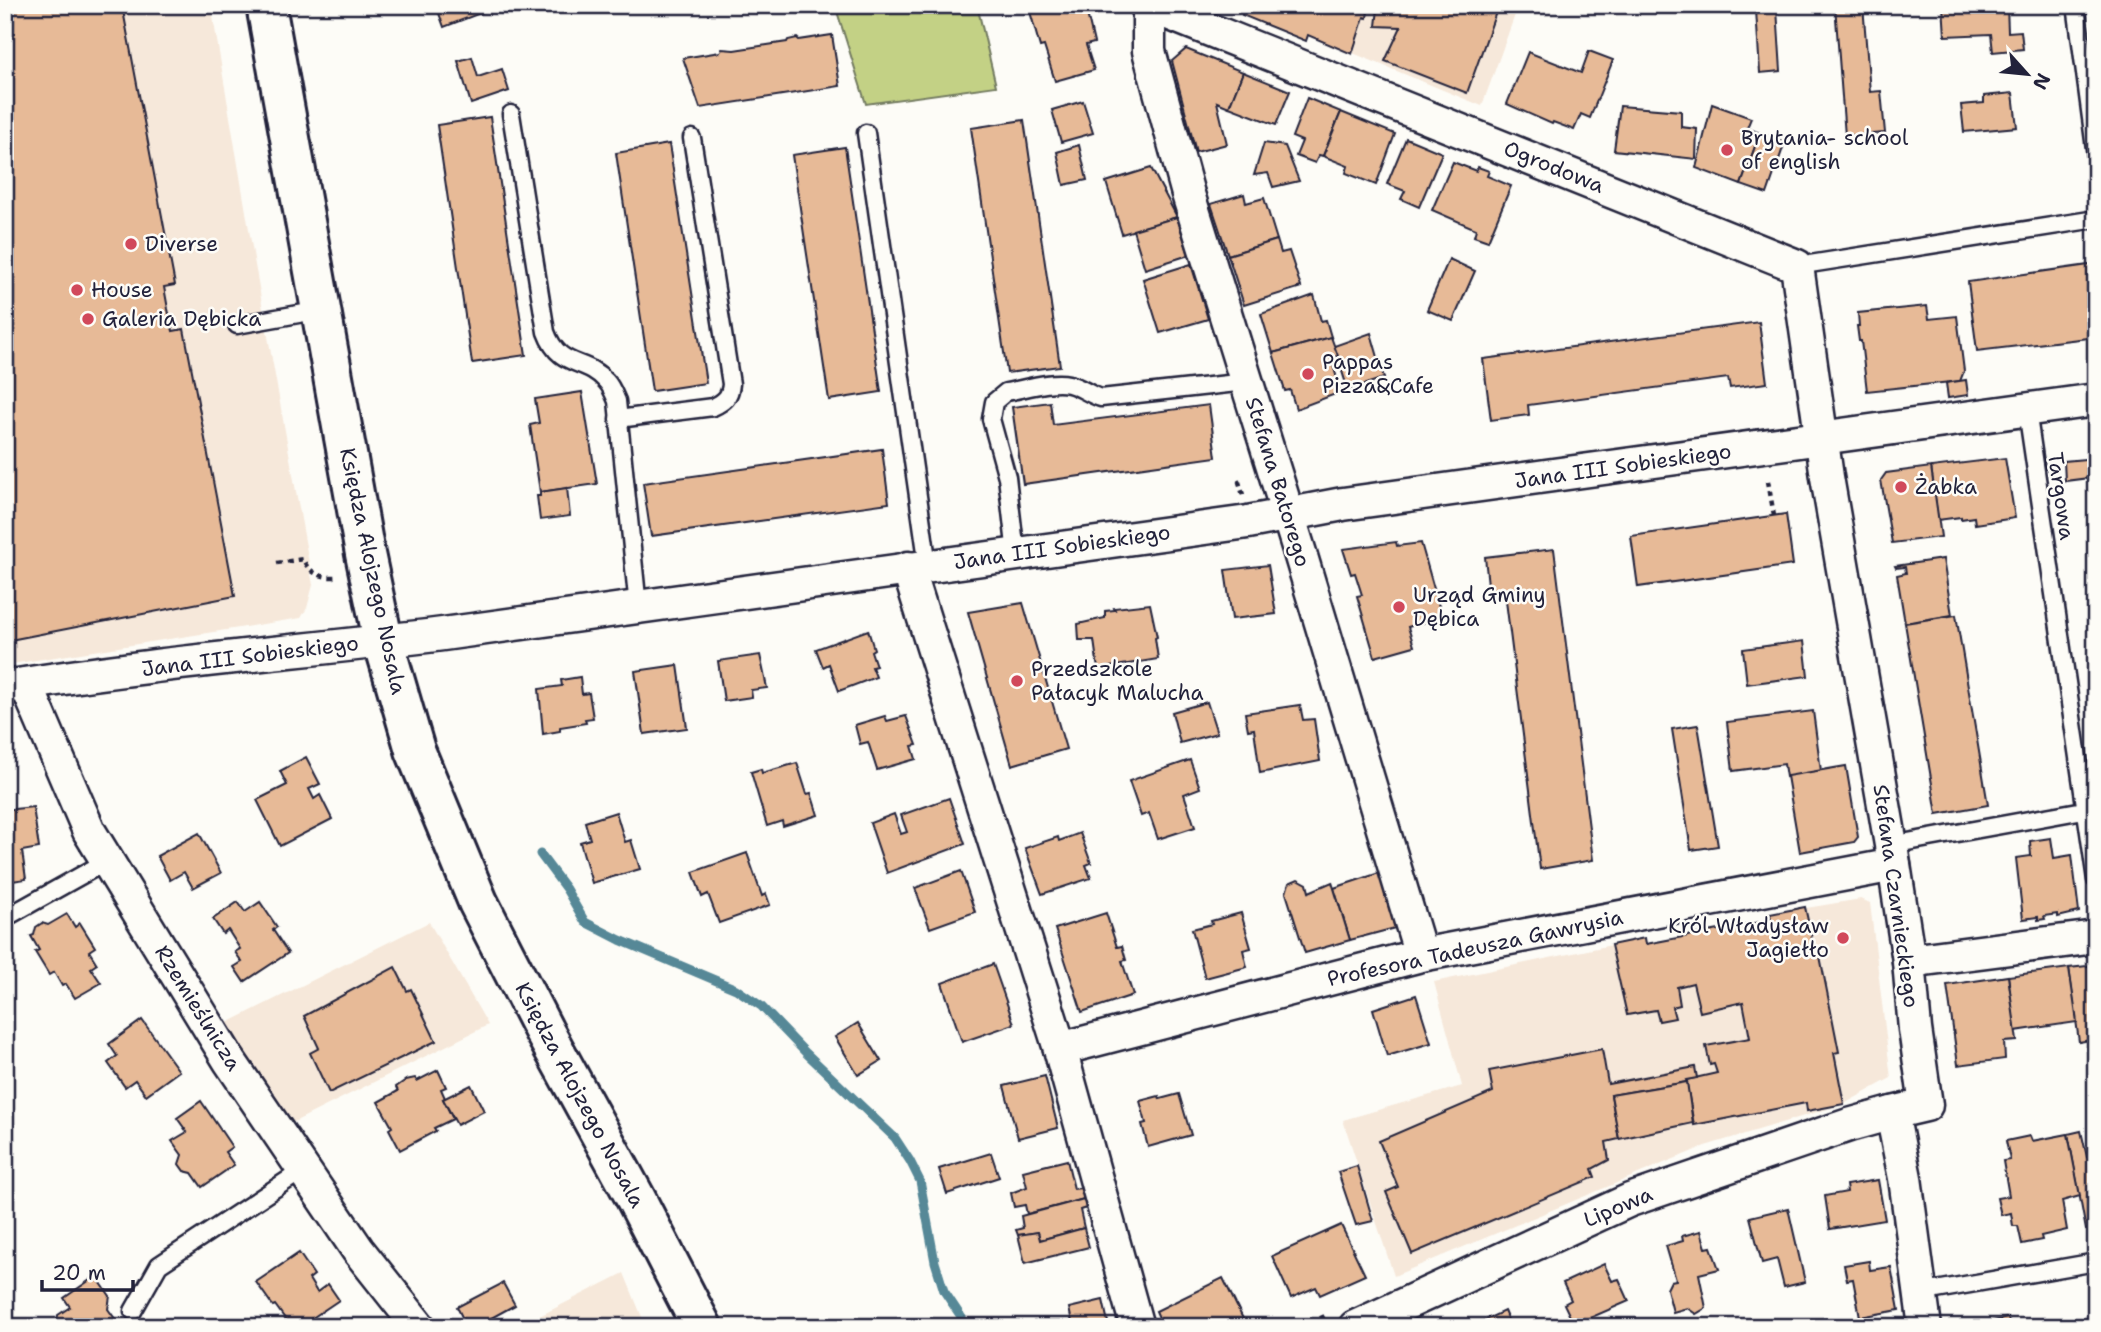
<svg xmlns="http://www.w3.org/2000/svg" width="2101" height="1332" font-family="'Shantell Sans',sans-serif">
  <style>
    .built { fill: #f6e8da }
    .green { fill: #c3d185; stroke: #727a60; stroke-width: 2 }
    .lines { fill: none; stroke-linecap: round; stroke-linejoin: round }
    .stream { stroke: #578897; stroke-width: 9 }
    .building { fill: #e7ba97; stroke: #22223b; stroke-width: 2 }
    .service-casing { stroke: #22223b; stroke-width: 21 }
    .minor-casing { stroke: #22223b; stroke-width: 37 }
    .tertiary-casing { stroke: #22223b; stroke-width: 44 }
    .path { stroke: #22223b; stroke-width: 4.5; stroke-dasharray: 5 5; stroke-linecap: butt }
    .service { stroke: #fdfcf7; stroke-width: 16 }
    .minor { stroke: #fdfcf7; stroke-width: 32 }
    .tertiary { stroke: #fdfcf7; stroke-width: 38 }
    .poi-dot { fill: #d1495b; stroke: #fdfcf7; stroke-width: 2.5 }
    .labels { text-anchor: middle; dominant-baseline: central; stroke-width: 5; stroke-linejoin: round; paint-order: stroke }
    .poi-label { font-size: 21px; fill: #22223b; stroke: #fdfcf7; text-anchor: start }
    .street-label { font-size: 21px; fill: #22223b; stroke: #fdfcf7 }
  </style>
  <rect width="100%" height="100%" fill="#fdfcf7"/>
  <filter id="ink" filterUnits="userSpaceOnUse"><feTurbulence type="fractalNoise" baseFrequency=".0143" numOctaves="2"/><feDisplacementMap in="SourceGraphic" scale="14" xChannelSelector="R" yChannelSelector="G"/><feConvolveMatrix kernelMatrix="1 2 1 2 8 2 1 2 1" color-interpolation-filters="sRGB"/></filter>
  <g filter="url(#ink)">
    <g class="built">
      <polygon points="5,5 211,5 255,265 313,585 307,608 301,618 5,665"/>
      <polygon points="1231,5 1515,5 1516,12 1482,106 1309,35 1306,41 1242,15 1243,10"/>
      <polygon points="1861,899 1870,903 1891,1078 1844,1104 1705,1146 1394,1276 1343,1120 1462,1086 1434,982 1645,938 1646,944 1771,920 1770,914"/>
      <polygon points="429,922 488,1025 284,1127 217,1028"/>
      <polygon points="624,1273 646,1327 518,1327"/>
    </g>
    <polygon class="green" points="835,5 977,5 996,86 866,104"/>
    <g class="lines">
      <polyline class="stream" points="540,854 566,889 585,922 620,940 736,989 761,1006 806,1053 895,1138 910,1161 920,1181 935,1262 944,1291 968,1327"/>
    </g>
    <g class="building">
      <polygon points="5,5 122,5 175,285 164,287 168,309 173,331 184,329 235,596 5,641"/>
      <polygon points="436,5 495,5 496,7 444,27"/>
      <polygon points="1037,5 1085,5 1094,43 1086,45 1094,70 1055,81 1044,46 1040,47 1029,8"/>
      <polygon points="1231,5 1369,5 1367,18 1364,17 1352,54 1308,35 1306,41 1242,15 1243,10"/>
      <polygon points="1411,5 1496,5 1496,12 1467,93 1385,61 1401,27 1376,26 1378,9 1411,9"/>
      <polygon points="1835,5 1863,5 1870,92 1881,91 1885,133 1845,136"/>
      <polygon points="1943,5 2007,5 2008,32 2021,31 2023,49 1993,52 1991,34 1945,36"/>
      <polygon points="1777,9 1781,71 1760,73 1756,10"/>
      <polygon points="832,35 840,86 700,108 683,58 720,52 722,49 734,50 787,42 788,40 797,38 799,40"/>
      <polygon points="1186,49 1243,72 1229,107 1217,102 1227,144 1196,152 1172,61"/>
      <polygon points="1589,51 1613,60 1590,118 1581,114 1574,130 1553,122 1552,124 1507,104 1528,52 1581,73"/>
      <polygon points="472,57 478,77 502,69 509,91 471,104 458,61"/>
      <polygon points="1243,72 1290,91 1276,125 1229,107"/>
      <polygon points="2013,93 2017,127 1964,132 1961,105 1984,103 1984,96"/>
      <polygon points="1307,98 1341,112 1323,156 1319,155 1315,163 1296,156 1302,141 1292,137"/>
      <polygon points="1083,101 1093,133 1061,142 1052,110"/>
      <polygon points="1712,104 1751,118 1747,128 1760,133 1741,185 1696,168"/>
      <polygon points="1620,106 1681,111 1681,127 1697,129 1696,159 1614,150"/>
      <polygon points="1341,112 1395,134 1376,185 1346,173 1348,166 1323,156"/>
      <polygon points="490,117 526,355 472,363 437,125"/>
      <polygon points="1024,120 1060,366 1007,373 971,128"/>
      <polygon points="1760,133 1785,142 1767,194 1741,185"/>
      <polygon points="1406,138 1442,153 1419,207 1401,199 1405,191 1387,184"/>
      <polygon points="1264,143 1285,146 1299,181 1273,187 1268,173 1254,175"/>
      <polygon points="669,144 706,383 652,391 616,153"/>
      <polygon points="1079,145 1087,180 1064,185 1057,152"/>
      <polygon points="845,147 881,392 829,400 792,155"/>
      <polygon points="1453,162 1476,171 1478,167 1489,171 1487,176 1511,186 1488,241 1474,236 1476,229 1432,210"/>
      <polygon points="1151,168 1177,217 1122,234 1106,182"/>
      <polygon points="1244,194 1246,203 1264,198 1277,240 1228,255 1211,204"/>
      <polygon points="1177,217 1189,255 1145,269 1133,230"/>
      <polygon points="1277,240 1281,253 1289,251 1301,287 1244,305 1228,255"/>
      <polygon points="1449,259 1475,271 1453,321 1427,310"/>
      <polygon points="1191,264 1208,319 1160,333 1143,279"/>
      <polygon points="2096,264 2096,337 1977,351 1968,282"/>
      <polygon points="1314,295 1321,321 1326,320 1331,337 1273,353 1261,314"/>
      <polygon points="1927,306 1929,319 1957,316 1964,371 1960,381 1867,391 1861,341 1859,341 1857,326 1859,326 1858,313"/>
      <polygon points="1759,322 1767,383 1730,388 1728,378 1528,405 1529,415 1491,420 1483,359"/>
      <polygon points="1371,333 1384,378 1348,390 1334,346"/>
      <polygon points="1331,337 1338,356 1331,358 1341,392 1296,409 1290,390 1285,391 1273,353"/>
      <polygon points="1966,380 1968,395 1948,398 1946,383"/>
      <polygon points="582,392 597,484 540,492 530,425 539,423 535,399"/>
      <polygon points="1050,402 1053,425 1209,405 1216,457 1023,484 1012,407"/>
      <polygon points="882,449 889,503 651,536 643,483"/>
      <polygon points="2005,458 2015,518 1975,524 1974,517 1961,519 1961,517 1938,520 1931,467"/>
      <polygon points="2096,458 2096,477 2065,481 2064,461"/>
      <polygon points="1931,467 1941,537 1892,543 1881,480 1886,473"/>
      <polygon points="567,488 570,516 540,520 537,496 540,496 540,492"/>
      <polygon points="1786,514 1793,565 1638,587 1631,536"/>
      <polygon points="1396,542 1397,546 1421,543 1442,617 1408,627 1414,646 1375,657 1357,596 1362,595 1355,573 1351,574 1343,549"/>
      <polygon points="1554,549 1593,860 1540,869 1505,593 1489,594 1485,557"/>
      <polygon points="1943,559 1952,615 1905,623 1897,575 1906,573 1905,567 1896,568 1895,566"/>
      <polygon points="1268,565 1276,614 1232,619 1225,570"/>
      <polygon points="1023,603 1066,749 1012,765 968,612"/>
      <polygon points="1150,604 1157,637 1155,638 1158,659 1098,669 1094,640 1079,640 1078,624 1105,618 1105,611 1115,610 1114,608"/>
      <polygon points="1956,615 1988,805 1937,814 1905,623"/>
      <polygon points="2096,627 2096,646 2093,647 2089,628"/>
      <polygon points="868,630 874,649 871,651 876,666 872,667 876,677 839,691 829,664 823,667 816,649"/>
      <polygon points="1804,641 1808,676 1747,684 1743,649"/>
      <polygon points="760,655 767,688 751,690 752,697 724,701 718,661"/>
      <polygon points="678,665 687,728 644,734 635,671"/>
      <polygon points="580,677 582,694 589,693 593,718 585,719 586,723 560,727 560,731 543,734 539,689 562,686 561,680"/>
      <polygon points="1207,702 1217,733 1180,743 1172,712"/>
      <polygon points="1300,705 1303,720 1314,719 1320,761 1260,773 1254,729 1248,730 1245,713"/>
      <polygon points="1813,711 1821,771 1786,777 1784,764 1733,771 1727,722"/>
      <polygon points="885,716 887,721 906,716 917,745 912,746 916,759 877,770 868,742 860,744 855,725"/>
      <polygon points="1698,725 1718,846 1691,850 1672,729"/>
      <polygon points="306,757 320,784 309,789 314,799 320,795 332,819 280,846 257,800 287,785 280,771"/>
      <polygon points="1190,760 1200,788 1184,794 1195,827 1158,839 1149,813 1141,816 1129,781"/>
      <polygon points="797,763 807,794 811,793 818,815 783,826 782,821 767,826 751,772 761,769 762,773"/>
      <polygon points="1846,766 1858,837 1854,842 1800,852 1787,776"/>
      <polygon points="949,798 965,844 887,873 870,823 894,814 901,834 907,832 901,815"/>
      <polygon points="33,807 39,848 22,851 26,879 5,882 5,810"/>
      <polygon points="616,812 625,842 631,840 640,869 592,883 580,842 590,839 585,822"/>
      <polygon points="199,833 221,873 193,888 184,872 170,880 157,856"/>
      <polygon points="1080,833 1091,863 1086,865 1091,878 1042,894 1025,848 1058,837 1059,841"/>
      <polygon points="2051,838 2054,858 2072,855 2079,912 2058,917 2058,914 2044,916 2045,919 2038,920 2038,917 2023,919 2016,858 2031,856 2030,841"/>
      <polygon points="747,853 762,896 766,894 770,905 719,923 708,894 702,897 693,872"/>
      <polygon points="961,871 975,912 930,928 915,888"/>
      <polygon points="1379,873 1395,928 1350,940 1334,888"/>
      <polygon points="1298,879 1307,884 1309,892 1332,882 1350,940 1305,953 1286,893 1289,883"/>
      <polygon points="238,902 245,912 260,902 277,927 273,930 288,953 244,982 234,967 242,962 235,952 240,949 228,930 223,934 213,919"/>
      <polygon points="1805,907 1816,957 1820,956 1839,1052 1834,1053 1844,1104 1807,1111 1806,1103 1694,1125 1686,1080 1717,1073 1714,1064 1710,1065 1706,1046 1750,1038 1743,1002 1700,1012 1693,983 1677,987 1680,1005 1672,1007 1675,1018 1659,1021 1656,1010 1627,1015 1611,945 1645,938 1646,944 1771,920 1770,914"/>
      <polygon points="1106,913 1117,947 1122,946 1126,960 1122,961 1133,995 1082,1012 1055,929"/>
      <polygon points="1241,913 1251,948 1243,950 1247,967 1205,978 1192,929 1212,924 1211,921"/>
      <polygon points="67,914 75,927 80,923 95,947 89,951 97,964 91,968 101,983 75,998 66,984 62,986 54,972 49,975 35,952 39,950 31,936 34,935 36,927 42,923 48,925"/>
      <polygon points="993,964 1014,1024 962,1042 942,983"/>
      <polygon points="2096,965 2096,1039 2079,1042 2069,968"/>
      <polygon points="395,967 407,991 411,989 436,1041 329,1093 310,1053 319,1048 304,1016"/>
      <polygon points="2069,968 2077,1022 2015,1031 2008,976"/>
      <polygon points="2008,976 2017,1041 2004,1042 2005,1059 1958,1065 1947,985"/>
      <polygon points="1416,995 1431,1043 1387,1056 1373,1009"/>
      <polygon points="142,1020 179,1071 146,1095 135,1080 125,1087 108,1063 117,1056 109,1044"/>
      <polygon points="858,1023 881,1061 858,1075 835,1037"/>
      <polygon points="1602,1049 1608,1084 1695,1067 1697,1078 1686,1080 1687,1082 1611,1095 1619,1139 1606,1142 1609,1160 1592,1169 1595,1177 1412,1254 1386,1192 1398,1187 1379,1141 1493,1092 1489,1071"/>
      <polygon points="438,1070 446,1087 441,1089 445,1098 443,1099 453,1119 434,1128 436,1131 400,1150 389,1129 392,1127 378,1102 398,1091 396,1087 406,1080 415,1078 417,1081"/>
      <polygon points="1045,1076 1058,1128 1018,1138 1004,1086"/>
      <polygon points="1687,1082 1693,1123 1619,1139 1611,1095"/>
      <polygon points="471,1085 484,1111 457,1125 443,1099"/>
      <polygon points="1179,1094 1191,1135 1148,1147 1142,1124 1146,1123 1140,1101 1159,1096 1160,1099"/>
      <polygon points="201,1101 232,1147 225,1152 234,1165 202,1187 192,1173 184,1171 179,1164 182,1155 172,1141 187,1132 177,1118"/>
      <polygon points="2081,1131 2087,1157 2096,1155 2096,1228 2086,1230 2068,1134"/>
      <polygon points="2068,1134 2080,1196 2062,1201 2067,1230 2041,1236 2042,1240 2022,1244 2018,1226 2013,1226 2011,1213 2001,1215 1997,1198 2009,1196 2003,1161 2010,1160 2006,1141 2030,1136 2032,1141"/>
      <polygon points="991,1153 999,1177 947,1194 939,1169"/>
      <polygon points="1067,1160 1074,1189 1081,1188 1084,1199 1027,1214 1025,1205 1014,1207 1011,1193 1027,1187 1023,1171"/>
      <polygon points="1357,1166 1373,1221 1356,1225 1338,1172"/>
      <polygon points="1878,1180 1885,1220 1830,1229 1825,1196 1847,1192 1846,1185"/>
      <polygon points="1084,1199 1086,1208 1080,1210 1084,1228 1040,1240 1038,1232 1018,1235 1016,1230 1023,1228 1021,1216"/>
      <polygon points="1788,1208 1805,1282 1784,1287 1777,1259 1762,1263 1750,1217"/>
      <polygon points="1341,1225 1365,1275 1320,1295 1316,1287 1291,1298 1272,1256"/>
      <polygon points="1084,1228 1089,1247 1025,1263 1018,1235 1038,1232 1040,1240"/>
      <polygon points="1701,1231 1706,1248 1711,1247 1719,1269 1699,1274 1706,1308 1696,1314 1687,1308 1673,1312 1667,1289 1671,1281 1676,1280 1666,1246 1683,1241 1682,1236"/>
      <polygon points="299,1253 314,1275 309,1279 317,1292 328,1284 339,1300 299,1327 291,1327 275,1305 273,1306 256,1282"/>
      <polygon points="1869,1261 1870,1270 1891,1267 1899,1310 1860,1317 1853,1279 1847,1280 1844,1265"/>
      <polygon points="1604,1264 1612,1281 1619,1279 1629,1301 1574,1325 1564,1304 1571,1300 1563,1283"/>
      <polygon points="96,1276 110,1296 108,1309 121,1327 56,1327 58,1315 70,1307 64,1298"/>
      <polygon points="1223,1278 1247,1327 1163,1327 1156,1311"/>
      <polygon points="503,1283 515,1305 475,1327 467,1327 457,1307"/>
      <polygon points="1103,1300 1109,1327 1073,1327 1069,1308"/>
      <polygon points="1504,1311 1511,1327 1470,1327"/>
      <polygon points="2008,1318 2010,1327 1964,1327"/>
    </g>
    <g class="lines">
      <g class="service-casing">
        <g id="service">
          <polyline points="2076,5 2096,156"/>
          <path d="M511 114 546 332C560 370 585 357 606 381 611 386 614 394 617 401L638 607"/>
          <polyline points="866,133 928,566"/>
          <polyline points="1797,266 2096,219"/>
          <polyline points="237,325 321,310"/>
          <polyline points="2027,410 2096,880"/>
          <path d="M618 419 713 407C724 402 730 397 731 384L692 138"/>
          <path d="M1016 554 1007 477 991 419 994 402 1006 392C1024 389 1051 380 1069 384 1081 387 1090 395 1101 398L1246 382"/>
          <polyline points="1891,845 2084,810"/>
          <polyline points="5,918 107,861"/>
          <polyline points="1919,1293 2096,1262"/>
          <polyline points="133,1311 159,1265 303,1170"/>
        </g>
      </g>
      <g class="minor-casing">
        <g id="minor">
          <polyline points="1148,5 1797,266 1827,477 1891,845 1909,961 1915,1029 1926,1105 1892,1113 1905,1178 1925,1327"/>
          <polyline points="1149,6 1149,51 1188,194 1300,553 1421,955"/>
          <polyline points="908,568 1060,1049 1137,1327"/>
          <polyline points="26,684 89,831 229,1060 358,1250 419,1327"/>
          <path d="M5 687C150 663 297 652 443 634 712 599 980 559 1248 522L1343 504 2096 400"/>
          <polyline points="1909,961 2096,937"/>
          <polyline points="1060,1049 1421,955 1894,865"/>
          <polyline points="1355,1327 1630,1200 1849,1125 1892,1113"/>
        </g>
      </g>
      <g class="tertiary-casing">
        <polyline id="tertiary" points="266,5 365,554 383,640 415,750 478,902 544,1031 635,1197 702,1327"/>
      </g>
      <g class="path">
        <polyline points="1768,481 1774,516"/>
        <polyline points="1243,495 1239,482 1245,481"/>
        <path d="M277 563 303 559C308 572 321 578 335 577"/>
        <polyline points="1302,1327 1327,1315"/>
      </g>
      <use href="#service" class="service"/>
      <use href="#minor" class="minor"/>
      <use href="#tertiary" class="tertiary"/>
    </g>
  </g>
  <g class="poi-dot">
    <circle cx="1727" cy="150" r="7"/>
    <circle cx="131" cy="244" r="7"/>
    <circle cx="77" cy="290" r="7"/>
    <circle cx="88" cy="319" r="7"/>
    <circle cx="1308" cy="374" r="7"/>
    <circle cx="1901" cy="487" r="7"/>
    <circle cx="1399" cy="607" r="7"/>
    <circle cx="1017" cy="681" r="7"/>
    <circle cx="1843" cy="938" r="7"/>
  </g>
  <g class="labels">
    <g class="poi-label">
      <text x="1741" y="138">Brytania- school<tspan x="1741" dy="24">of english</tspan></text>
      <text x="145" y="244">Diverse</text>
      <text x="91" y="290">House</text>
      <text x="102" y="319">Galeria Dębicka</text>
      <text x="1322" y="362">Pappas<tspan x="1322" dy="24">Pizza&amp;Cafe</tspan></text>
      <text x="1915" y="487">Żabka</text>
      <text x="1413" y="595">Urząd Gminy<tspan x="1413" dy="24">Dębica</tspan></text>
      <text x="1031" y="669">Przedszkole<tspan x="1031" dy="24">Pałacyk Malucha</tspan></text>
      <text x="1829" y="926" text-anchor="end">Król Władysław<tspan x="1829" dy="24">Jagiełło</tspan></text>
    </g>
    <g class="street-label">
      <text transform="translate(1554 167) rotate(22)">Ogrodowa</text>
      <text transform="translate(1623 466) rotate(-8)">Jana III Sobieskiego</text>
      <text transform="translate(1278 482) rotate(73)">Stefana Batorego</text>
      <text transform="translate(2061 496) rotate(82)">Targowa</text>
      <text transform="translate(1062 547) rotate(-8)">Jana III Sobieskiego</text>
      <text transform="translate(373 571) rotate(78)">Księdza Alojzego Nosala</text>
      <text transform="translate(250 656) rotate(-7)">Jana III Sobieskiego</text>
      <text transform="translate(1896 896) rotate(82)">Stefana Czarnieckiego</text>
      <text transform="translate(1475 948) rotate(-12)">Profesora Tadeusza Gawrysia</text>
      <text transform="translate(198 1008) rotate(58)">Rzemieślnicza</text>
      <text transform="translate(580 1095) rotate(62)">Księdza Alojzego Nosala</text>
      <text transform="translate(1618 1207) rotate(-23)">Lipowa</text>
    </g>
  </g>
  <rect width="2101" height="1332" fill="none" stroke="#fdfcf7" stroke-width="28"/>
  <rect x="14" y="14" width="2073" height="1304" fill="none" stroke="#22223b" stroke-width="2.5" filter="url(#ink)"/>
  <g transform="translate(2027 74) rotate(117)" stroke="#fdfcf7" stroke-width="5" paint-order="stroke">
  <path d="M0-5L12 26L0 18L-12 26Z" fill="#22223b"/>
  <text y="-10" font-size="19" font-weight="bold" text-anchor="middle" fill="#22223b">N</text>
  </g>
  <path d="M42 1280v10h91v-10" fill="none" stroke="#22223b" stroke-width="3.5"/>
  <text x="52" y="1280" font-size="21" fill="#22223b" stroke="#fdfcf7" stroke-width="5" paint-order="stroke">20 m</text>
</svg>
